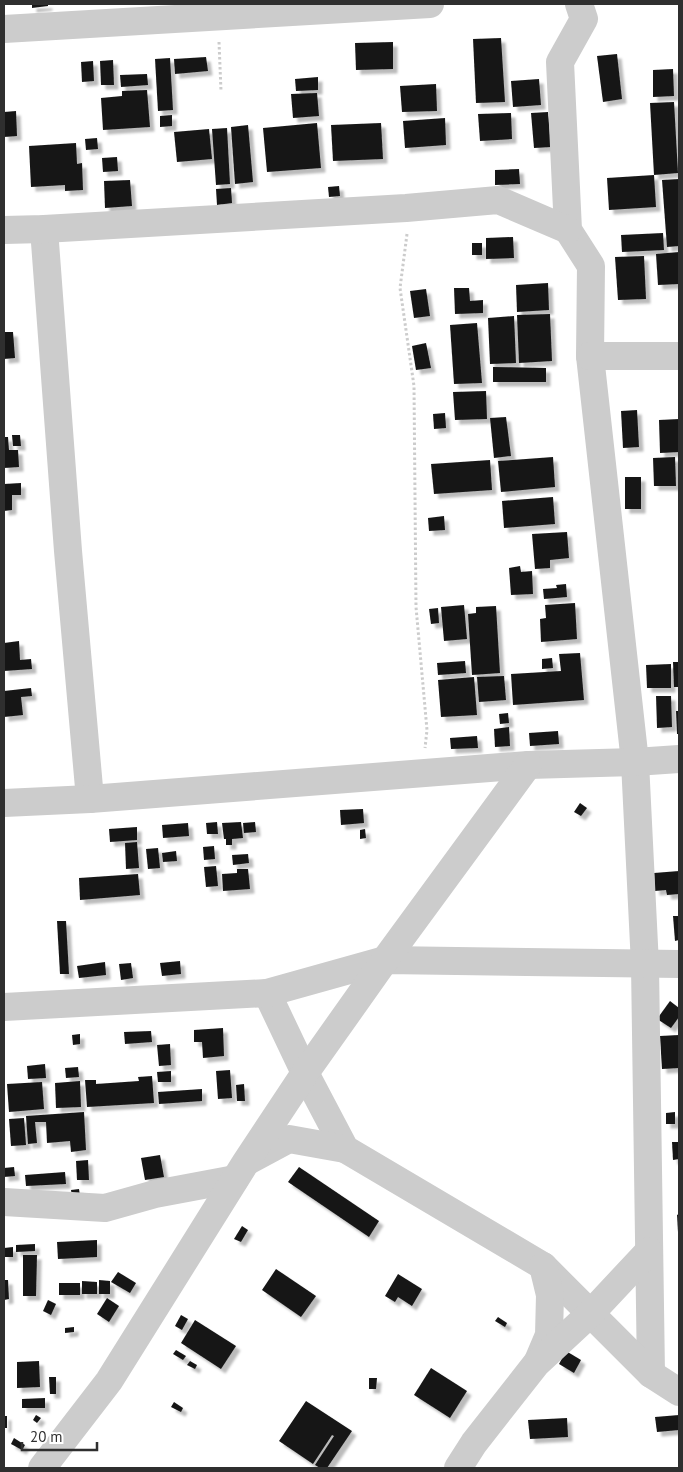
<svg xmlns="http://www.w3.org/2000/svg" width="683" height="1472" font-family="'PT Sans',sans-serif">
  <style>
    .building { fill: #161616; filter: url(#shadow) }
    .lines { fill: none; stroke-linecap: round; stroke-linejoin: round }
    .path { stroke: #ccc; stroke-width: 3; stroke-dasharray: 2.5 2.5; stroke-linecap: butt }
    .minor { stroke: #ccc; stroke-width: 28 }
  </style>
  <defs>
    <filter id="shadow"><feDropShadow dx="4.5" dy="4.5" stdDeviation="1" flood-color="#0004"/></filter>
  </defs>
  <rect width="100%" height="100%" fill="#fff"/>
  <g class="building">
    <polygon points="32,4 48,4 48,6 32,8"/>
    <polygon points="501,38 505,102 476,103 473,39"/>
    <polygon points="393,42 393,69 356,70 355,43"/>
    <polygon points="617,54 622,99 603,102 597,56"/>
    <polygon points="206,57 208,71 175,74 174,59"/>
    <polygon points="170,58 173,110 158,111 155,59"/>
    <polygon points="113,60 114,85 101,85 100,61"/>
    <polygon points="93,61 94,81 82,82 81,62"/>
    <polygon points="673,69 674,96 653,97 653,70"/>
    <polygon points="147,74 148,85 121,87 120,75"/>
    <polygon points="318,77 318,90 296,91 295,79"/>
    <polygon points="539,79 541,105 513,107 511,81"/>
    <polygon points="436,84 437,111 402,112 400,86"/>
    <polygon points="147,90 150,127 103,130 101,98 122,96 122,91"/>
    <polygon points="317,93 319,116 293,118 291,94"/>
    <polygon points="674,102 678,173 654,175 656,207 609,210 607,178 654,175 650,103"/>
    <polygon points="16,111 17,136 4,137 4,112"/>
    <polygon points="548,112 551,147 534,148 531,113"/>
    <polygon points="511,113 512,139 480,141 478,114"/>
    <polygon points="172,115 172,126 160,127 160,116"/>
    <polygon points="445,118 446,145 405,148 403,121"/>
    <polygon points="317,123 321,168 267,172 263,128"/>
    <polygon points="381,123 383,159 333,161 331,125"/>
    <polygon points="248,125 253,182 235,184 231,127"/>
    <polygon points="227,128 230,184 216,185 212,129"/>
    <polygon points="209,129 212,159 177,162 174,132"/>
    <polygon points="97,138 98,149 86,150 85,139"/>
    <polygon points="76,143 77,164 82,163 83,190 65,191 65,185 31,187 29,146"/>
    <polygon points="117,157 118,171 103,172 102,158"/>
    <polygon points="519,169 520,184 495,185 495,170"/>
    <polygon points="679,179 679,246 667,247 662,180"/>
    <polygon points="130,180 132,206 105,208 104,181"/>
    <polygon points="339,186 340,196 329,197 328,187"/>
    <polygon points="231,188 232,203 217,205 216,189"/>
    <polygon points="663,233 664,250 622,252 621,235"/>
    <polygon points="513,237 514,258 486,259 486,238"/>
    <rect x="472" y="243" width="10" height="12"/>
    <polygon points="679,252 679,284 658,285 656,254"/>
    <polygon points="644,256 646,299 618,300 615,257"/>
    <polygon points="548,283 549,310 517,312 516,285"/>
    <polygon points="454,288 469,288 470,301 483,300 483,313 455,314"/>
    <polygon points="426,289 430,316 414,318 410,291"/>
    <polygon points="550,314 552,361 519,363 517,315"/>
    <polygon points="514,316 516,363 490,364 488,318"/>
    <polygon points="477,323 482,383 454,384 450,325"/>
    <polygon points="4,332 13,332 15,358 4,359"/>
    <polygon points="426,343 431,368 416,370 412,346"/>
    <polygon points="493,367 546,368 546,382 493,382"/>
    <polygon points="486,391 487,419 455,420 453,392"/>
    <polygon points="637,410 639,447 623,448 621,411"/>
    <polygon points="445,413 446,428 434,429 433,414"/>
    <polygon points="506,417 511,456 494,458 490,418"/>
    <polygon points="679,419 679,452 660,453 659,420"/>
    <polygon points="12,435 20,435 21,446 13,446"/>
    <polygon points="4,437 8,437 9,450 18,450 19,467 4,468"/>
    <polygon points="553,457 555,487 501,492 498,461"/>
    <polygon points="675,457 676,486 654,486 653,458"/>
    <polygon points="490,460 492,490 434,494 431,464"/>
    <rect x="625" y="477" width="16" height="32"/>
    <polygon points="21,483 21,495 12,495 12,510 4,511 4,484"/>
    <polygon points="553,497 555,524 504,528 502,501"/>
    <polygon points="444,516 445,530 429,531 428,518"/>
    <polygon points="567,532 569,558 550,560 550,568 535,569 532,534"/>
    <polygon points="520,566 521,572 532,571 533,594 511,595 509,568"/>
    <polygon points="566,584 567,597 544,599 543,589 557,588 556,585"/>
    <polygon points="575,603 577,639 541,642 540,619 546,618 545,605"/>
    <polygon points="464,605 467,639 444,641 441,607"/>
    <polygon points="496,606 500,673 472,675 468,614 476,613 476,607"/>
    <polygon points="438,608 439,623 431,624 429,609"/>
    <polygon points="19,641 20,660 31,659 32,669 4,671 4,643"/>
    <polygon points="580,653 584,700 513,705 511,674 561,671 559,654"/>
    <polygon points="552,658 553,668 542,669 542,659"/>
    <polygon points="465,661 466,673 438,675 437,663"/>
    <polygon points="673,662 679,662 679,687 674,687"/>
    <polygon points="671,664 671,688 647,688 646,665"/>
    <polygon points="504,676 506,700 479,702 477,677"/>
    <polygon points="474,677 477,715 441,717 438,680"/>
    <polygon points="31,688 32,696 21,697 23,715 4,717 4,691"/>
    <polygon points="656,696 671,696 672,727 657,728"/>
    <polygon points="676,711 679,711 679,734 677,734"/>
    <polygon points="508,713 509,723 500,724 499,714"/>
    <polygon points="509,727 510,746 495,747 494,729"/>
    <polygon points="558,731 559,744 530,746 529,733"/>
    <polygon points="477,736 478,748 451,749 450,738"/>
    <polygon points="580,803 587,808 581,816 574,812"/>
    <polygon points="363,809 364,823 341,825 340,810"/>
    <polygon points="217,822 218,834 207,834 206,823"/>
    <polygon points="241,822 243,838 232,839 232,845 226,845 226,839 224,839 222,823"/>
    <polygon points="255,822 256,832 244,833 243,823"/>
    <polygon points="188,823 189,836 163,838 162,825"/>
    <polygon points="137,827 137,840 110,842 109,829"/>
    <polygon points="365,829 366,838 360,839 360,830"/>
    <polygon points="137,842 139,868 126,869 125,843"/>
    <polygon points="214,846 215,859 204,860 203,847"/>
    <polygon points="158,848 160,868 148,869 146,849"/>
    <polygon points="176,851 177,861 163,862 162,853"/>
    <polygon points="248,854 249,863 233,865 232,855"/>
    <polygon points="216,866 218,886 206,887 204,867"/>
    <polygon points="237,869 248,869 250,889 223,891 222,874 237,873"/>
    <polygon points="679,871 679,894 667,895 666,890 655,891 654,873"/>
    <polygon points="138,874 140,895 80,900 79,878"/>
    <polygon points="673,916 679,916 679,940 675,941"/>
    <polygon points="57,921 66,921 69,974 60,974"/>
    <polygon points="180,961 181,974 162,976 160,963"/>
    <polygon points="105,962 106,975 79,978 77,966"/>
    <polygon points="131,963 133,978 121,980 119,964"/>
    <polygon points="670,1001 679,1008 679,1017 671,1028 657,1019"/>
    <polygon points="223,1028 224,1056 203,1058 202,1042 194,1042 194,1030"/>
    <polygon points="151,1031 152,1042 125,1044 124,1032"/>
    <polygon points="80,1034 80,1044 73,1045 72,1035"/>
    <polygon points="679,1035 679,1068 662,1069 660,1036"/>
    <polygon points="170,1044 171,1065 159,1066 157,1045"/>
    <polygon points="45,1064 46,1078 28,1079 27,1066"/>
    <polygon points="78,1067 79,1077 66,1078 65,1068"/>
    <polygon points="230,1070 232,1098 218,1099 216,1071"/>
    <polygon points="171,1071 171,1082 158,1082 157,1072"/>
    <polygon points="152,1076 154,1103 87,1107 85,1080 96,1080 96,1084 139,1081 138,1077"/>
    <polygon points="80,1081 81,1107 56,1108 55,1083"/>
    <polygon points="42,1082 44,1109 9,1112 7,1084"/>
    <polygon points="244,1084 245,1101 237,1101 236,1085"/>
    <polygon points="202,1089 202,1101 159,1104 158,1092"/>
    <polygon points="84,1112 86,1150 71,1152 70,1141 47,1143 46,1122 35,1122 37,1143 28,1144 26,1116"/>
    <polygon points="675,1112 675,1124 666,1124 666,1113"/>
    <polygon points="24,1118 26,1145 11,1146 9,1119"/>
    <polygon points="672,1142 679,1142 679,1159 673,1160"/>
    <polygon points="160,1155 164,1177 145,1180 141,1158"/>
    <polygon points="88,1160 89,1180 77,1180 76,1161"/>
    <polygon points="14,1167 15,1176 4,1177 4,1168"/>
    <polygon points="299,1167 379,1221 369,1237 288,1182"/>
    <polygon points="65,1172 66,1184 26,1186 25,1175"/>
    <polygon points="79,1189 81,1202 73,1203 71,1190"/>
    <polygon points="679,1214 679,1231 678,1232 677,1215"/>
    <polygon points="242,1226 248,1230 241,1242 234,1239"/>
    <polygon points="97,1240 97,1257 58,1259 57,1242"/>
    <polygon points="35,1244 35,1251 16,1252 16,1245"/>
    <polygon points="13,1247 13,1257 4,1257 4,1248"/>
    <polygon points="23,1255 37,1255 36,1296 23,1296"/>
    <polygon points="276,1269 316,1296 301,1317 262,1290"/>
    <polygon points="118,1272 136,1283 130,1293 111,1282"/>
    <polygon points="398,1274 422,1289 412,1306 398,1297 395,1302 385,1296"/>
    <polygon points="4,1280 8,1280 9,1299 4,1300"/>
    <polygon points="99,1280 110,1281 110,1294 99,1294"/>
    <polygon points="82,1281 97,1282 97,1294 82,1294"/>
    <rect x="59" y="1283" width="21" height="12"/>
    <polygon points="107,1298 119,1306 109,1322 97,1314"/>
    <polygon points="48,1300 56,1304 51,1315 43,1311"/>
    <polygon points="181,1315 188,1319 182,1330 175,1326"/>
    <polygon points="498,1317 507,1323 505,1327 495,1321"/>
    <polygon points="195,1320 236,1346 221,1369 181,1343"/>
    <polygon points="74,1327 74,1332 65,1333 65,1328"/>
    <polygon points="176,1350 186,1356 183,1360 173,1354"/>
    <polygon points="566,1351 581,1360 574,1373 559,1364"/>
    <polygon points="39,1361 40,1387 17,1388 17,1362"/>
    <polygon points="190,1361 197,1365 195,1369 187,1365"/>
    <polygon points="431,1368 467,1391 450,1418 414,1395"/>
    <polygon points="49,1377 56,1377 56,1394 50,1394"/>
    <polygon points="369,1378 377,1378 376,1389 369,1389"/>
    <polygon points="45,1398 45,1408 22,1408 22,1399"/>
    <polygon points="306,1401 352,1431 327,1468 320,1468 315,1465 334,1436 332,1435 313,1464 279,1441"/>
    <polygon points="174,1402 183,1408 181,1412 171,1407"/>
    <polygon points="36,1415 41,1418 37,1423 33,1420"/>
    <polygon points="679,1415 679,1430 657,1432 655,1417"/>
    <rect x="4" y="1416" width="3" height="12"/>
    <polygon points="567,1418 568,1437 530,1439 528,1420"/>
    <polygon points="14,1438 25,1445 22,1450 11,1444"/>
  </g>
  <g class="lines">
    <g class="path">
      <polyline points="219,42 221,91"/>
      <polyline points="407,234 400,288 414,386 416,607 427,730 425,748"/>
    </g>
    <g class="minor">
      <polyline points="579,4 584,19 560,62 568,230 591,266 590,356 635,762 645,965 651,1374"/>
      <polyline points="4,29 430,4"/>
      <polyline points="44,229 68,551 90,799"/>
      <polyline points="4,230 44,229 406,208 498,200 568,230"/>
      <polyline points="590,356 679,356"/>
      <polyline points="4,803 90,799 528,765 635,762 679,759"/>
      <polyline points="267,993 305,1073 345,1149 543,1266 651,1374 679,1392"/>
      <polyline points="4,1007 267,993 385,960 679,964"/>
      <polyline points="248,1161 289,1139 345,1149"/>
      <polyline points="4,1202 105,1208 155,1194 235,1179"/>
      <polyline points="538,1361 549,1335 550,1295 543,1266"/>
      <polyline points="42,1468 109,1381 246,1162 305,1073 385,960 528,765"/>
      <polyline points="458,1468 474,1443 536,1364 591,1313 649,1251"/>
    </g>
  </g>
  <rect width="683" height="1472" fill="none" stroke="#2f2f2f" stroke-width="10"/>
  <path d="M22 1442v8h75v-8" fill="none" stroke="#2f2f2f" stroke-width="2.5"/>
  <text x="30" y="1442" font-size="15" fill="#2f2f2f" stroke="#ffffff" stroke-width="4" paint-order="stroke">20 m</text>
</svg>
